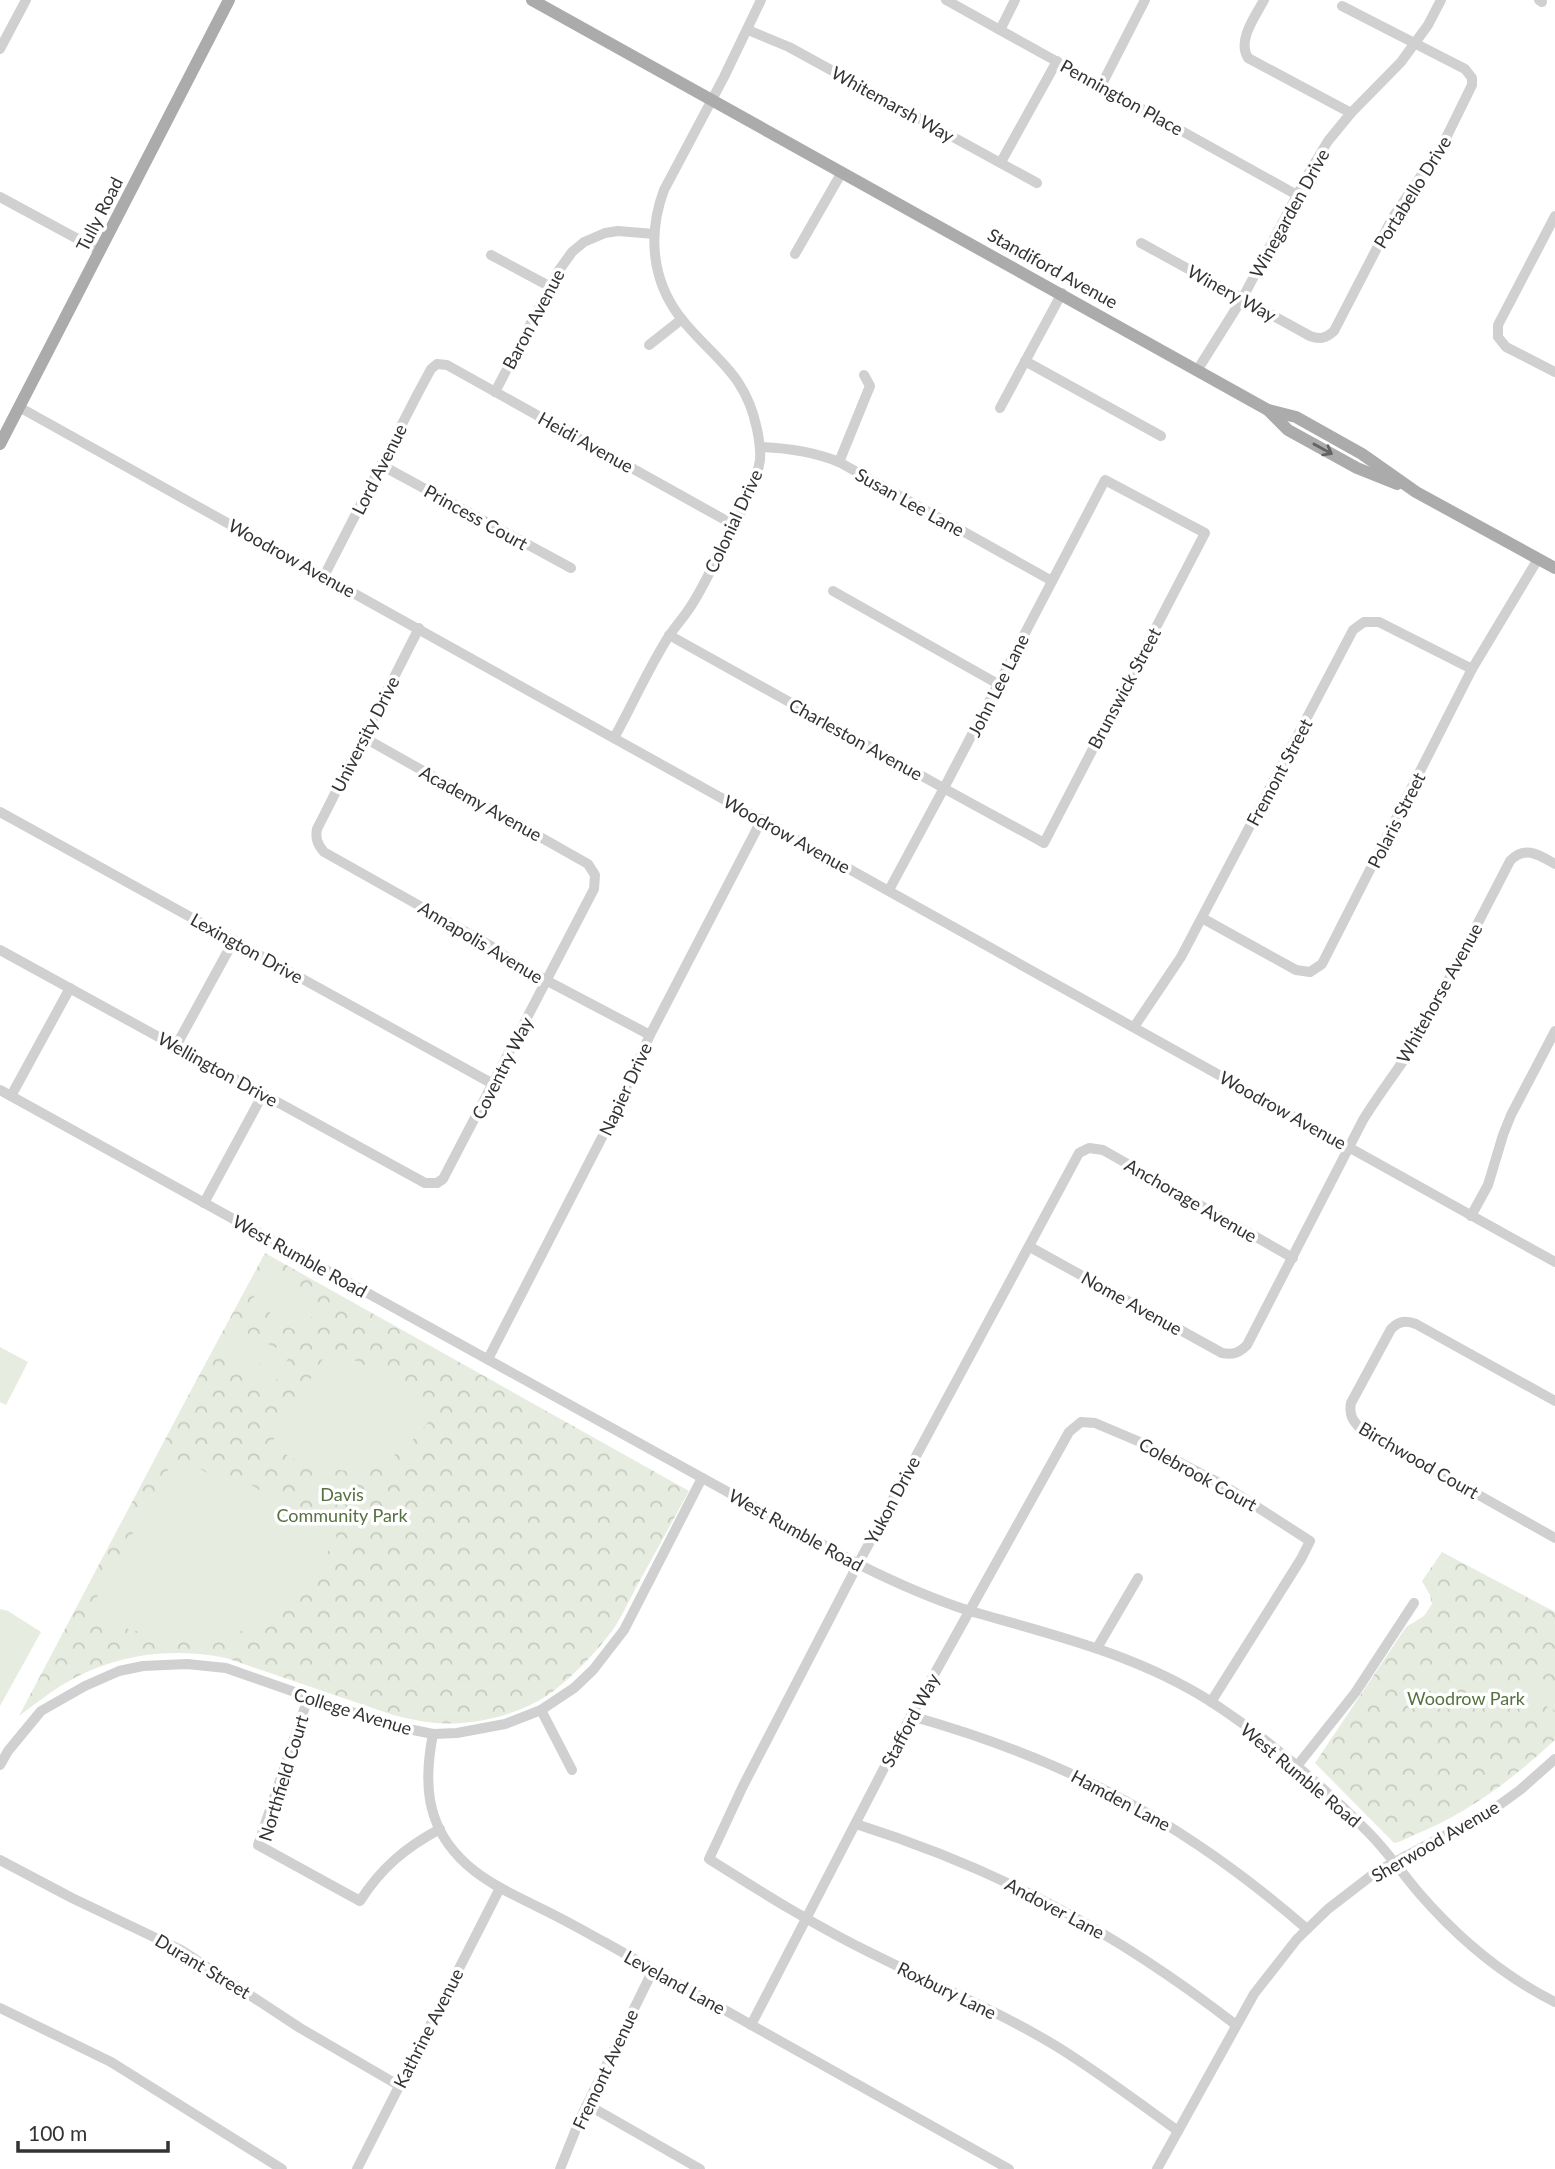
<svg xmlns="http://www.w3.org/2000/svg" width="1555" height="2169" font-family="Lato,sans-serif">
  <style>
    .park { fill: url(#park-crowns) }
    .pitch { fill: #e6ecdf }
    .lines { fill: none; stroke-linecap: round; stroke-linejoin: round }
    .minor { stroke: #d0d0d0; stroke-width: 10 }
    .major { stroke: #ababab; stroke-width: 12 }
    .oneway { stroke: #636363 }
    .labels { text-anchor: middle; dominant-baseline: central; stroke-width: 7; stroke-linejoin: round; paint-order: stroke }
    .street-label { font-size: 18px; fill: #333; stroke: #fff }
    .park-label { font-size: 18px; fill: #56703f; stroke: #fff }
  </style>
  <defs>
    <pattern id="park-crowns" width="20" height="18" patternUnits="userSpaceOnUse" patternTransform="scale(1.75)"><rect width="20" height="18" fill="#e6ecdf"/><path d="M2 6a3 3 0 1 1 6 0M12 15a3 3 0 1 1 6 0" fill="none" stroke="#c6cbc0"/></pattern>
  </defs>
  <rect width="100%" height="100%" fill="#fff"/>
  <g class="park">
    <path d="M265 1253 689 1491C672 1522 655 1553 638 1584 629 1600 622 1617 612 1631 597 1651 575 1674 556 1689 525 1714 475 1726 435 1723 421 1722 407 1718 393 1715L226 1658C168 1646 109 1655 59 1687 45 1696 32 1706 19 1716L188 1396Z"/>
    <path d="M1442 1552 1555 1612V1740C1513 1779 1467 1814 1414 1835 1407 1838 1401 1842 1394 1843L1315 1763 1406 1627 1424 1616 1432 1604 1430 1595 1422 1581Z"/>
  </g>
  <g class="pitch">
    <polygon points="266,1275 280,1283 263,1313 249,1306"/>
    <polygon points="285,1285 300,1293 283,1324 268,1316"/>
    <polygon points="305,1296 319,1304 302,1334 288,1327"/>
    <polygon points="236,1327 250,1335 233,1365 219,1357"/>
    <polygon points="256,1337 270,1345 253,1376 239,1368"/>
    <polygon points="0,1347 28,1362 6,1405 0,1402"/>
    <polygon points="276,1347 290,1355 273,1386 259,1378"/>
    <polygon points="330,1347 441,1406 417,1436 389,1460 346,1471 302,1464 270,1445"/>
    <polygon points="190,1463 228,1485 243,1480 337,1537 314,1574 290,1603 257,1625 221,1639 184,1639 130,1630 91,1608 169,1468"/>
    <polygon points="0,1609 8,1611 41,1632 0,1706"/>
    <polygon points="1535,1674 1555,1686 1555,1711 1524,1694"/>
  </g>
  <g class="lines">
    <g class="minor">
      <polyline points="946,0 1297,195"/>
      <path d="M1264 0C1255 17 1237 40 1248 58L1351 113"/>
      <polyline points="1539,0 1542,2"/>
      <polyline points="748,30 789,47 1037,183"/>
      <polyline points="1000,30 1015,0"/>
      <polyline points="0,49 26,0"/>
      <polyline points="1101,86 1145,0"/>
      <polyline points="1001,162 1057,61"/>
      <polyline points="0,197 100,251"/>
      <polyline points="1555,216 1498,325 1498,337 1506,347 1555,372"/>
      <path d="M1141 243 1310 336C1320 340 1326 338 1334 331L1393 217 1444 142 1472 85V78L1465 69 1342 6"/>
      <polyline points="795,254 842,172"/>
      <polyline points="491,255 549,286"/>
      <polyline points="649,345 682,319"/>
      <polyline points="1025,361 1161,436"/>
      <polyline points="1198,369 1242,299 1311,169 1328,141 1351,113 1401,62 1428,25 1441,0"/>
      <polyline points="495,392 557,273 572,252 584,242 605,233 618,231 654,234"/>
      <polyline points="19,407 1555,1262"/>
      <polyline points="1000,408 1062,293"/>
      <path d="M761 447C787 448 814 452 839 462L1052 581"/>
      <polyline points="839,462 870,386 864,375"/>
      <polyline points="381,465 571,568"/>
      <polyline points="324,576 417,395 431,369 437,364 447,365 734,525"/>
      <polyline points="833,591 998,684"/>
      <path d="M419 628 317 829C315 839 318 845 324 852L491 946 519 966 650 1035"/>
      <path d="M669 635 931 781C968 802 1006 822 1044 843L1205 533 1105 480 944 788 889 890"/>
      <path d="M614 738C631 707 646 674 664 644 671 631 681 621 689 609 702 590 711 569 722 548 736 521 755 491 760 460 761 450 759 439 757 429 745 371 712 358 680 317 651 279 648 233 664 190L724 77 761 0"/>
      <polyline points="0,812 493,1084"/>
      <polyline points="1202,918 1296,970 1310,972 1322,964 1472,669 1538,559"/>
      <polyline points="0,950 425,1183 437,1183 443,1179 594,889 595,875 588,864 363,737"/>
      <polyline points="1134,1027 1181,957 1353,630 1364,622 1379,622 1472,669"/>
      <polyline points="176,1046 234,940"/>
      <path d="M0 1090 858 1564C894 1582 932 1599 970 1611 1054 1635 1139 1655 1213 1703 1269 1740 1321 1784 1368 1832 1387 1851 1402 1873 1419 1893 1457 1937 1503 1976 1555 2002"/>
      <polyline points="11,1096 70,988"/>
      <polyline points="204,1203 263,1094"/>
      <polyline points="1471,1216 1488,1185 1503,1135 1511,1115 1555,1031"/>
      <path d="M1030 1247 1222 1353C1233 1355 1239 1353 1247 1345L1363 1120C1381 1090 1404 1063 1421 1033L1510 861C1525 845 1539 855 1555 864"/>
      <polyline points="488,1359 615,1112 650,1035 762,819"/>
      <path d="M1555 1401 1416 1324C1406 1320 1399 1321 1391 1329L1351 1403C1349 1414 1352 1420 1360 1428L1555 1538"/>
      <polyline points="1097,1648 1138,1578"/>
      <path d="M308 1698 258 1845 360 1901C381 1868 406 1847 440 1829"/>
      <polyline points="541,1710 572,1770"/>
      <path d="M911 1716C1068 1760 1184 1822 1307 1929"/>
      <path d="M433 1734C424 1780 425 1822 460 1858 482 1881 512 1894 540 1908 563 1919 584 1931 606 1943 740 2019 874 2094 1009 2169"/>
      <polyline points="0,1765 8,1751 41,1711 85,1686 119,1671 143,1666 187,1664 226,1668 389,1725 433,1734 457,1733 505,1724 541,1710 574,1688 593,1670 624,1630 702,1478"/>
      <polyline points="1297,1766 1355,1693 1414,1603"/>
      <path d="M856 1824C1001 1870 1116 1932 1236 2025"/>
      <polyline points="0,1860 72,1898 181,1950 300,2028 398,2085"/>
      <polyline points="0,2008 111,2062 282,2169"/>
      <polyline points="751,2025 911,1716 1069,1432 1081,1422 1095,1423 1140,1442 1223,1485 1310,1541 1301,1559 1211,1702"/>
      <polyline points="588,2105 700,2169"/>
      <path d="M1178 2131C1138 2102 1098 2072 1056 2046 998 2011 935 1985 875 1955 817 1927 763 1893 709 1859L743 1786 858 1564 1079 1153 1089 1148 1103 1150 1293 1258"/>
      <polyline points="357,2169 500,1888"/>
      <polyline points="560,2169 580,2119 653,1970"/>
      <polyline points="1157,2169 1254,1994 1297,1939 1328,1909 1376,1872 1491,1811 1520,1790 1555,1759"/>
    </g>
    <g class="major">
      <polyline points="532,0 1268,410 1296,417 1362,454 1416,492 1555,568"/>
      <polyline points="1268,410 1288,430 1357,468 1397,484"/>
      <polyline points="0,444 229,0"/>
    </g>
  </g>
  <defs><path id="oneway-shaft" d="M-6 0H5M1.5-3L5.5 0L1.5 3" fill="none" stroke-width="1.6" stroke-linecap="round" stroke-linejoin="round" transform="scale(1.75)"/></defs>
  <use class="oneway" href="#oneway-shaft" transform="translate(1323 449) rotate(29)"/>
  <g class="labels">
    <g class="street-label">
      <text transform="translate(1122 97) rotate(29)">Pennington Place</text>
      <text transform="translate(893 104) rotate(29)">Whitemarsh Way</text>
      <text transform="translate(1412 192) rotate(-58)">Portabello Drive</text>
      <text transform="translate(1289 213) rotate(-61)">Winegarden Drive</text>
      <text transform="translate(99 214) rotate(-63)">Tully Road</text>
      <text transform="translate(1053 268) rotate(29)">Standiford Avenue</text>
      <text transform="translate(1232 293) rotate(29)">Winery Way</text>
      <text transform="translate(533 319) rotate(-62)">Baron Avenue</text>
      <text transform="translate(586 442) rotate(29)">Heidi Avenue</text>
      <text transform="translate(379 469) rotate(-63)">Lord Avenue</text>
      <text transform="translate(910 502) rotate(29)">Susan Lee Lane</text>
      <text transform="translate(476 517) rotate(29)">Princess Court</text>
      <text transform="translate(733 521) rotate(-65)">Colonial Drive</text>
      <text transform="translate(292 558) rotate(29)">Woodrow Avenue</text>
      <text transform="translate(998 685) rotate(-63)">John Lee Lane</text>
      <text transform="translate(1124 688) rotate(-62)">Brunswick Street</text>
      <text transform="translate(365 734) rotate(-63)">University Drive</text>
      <text transform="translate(856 739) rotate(29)">Charleston Avenue</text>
      <text transform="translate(1279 772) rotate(-62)">Fremont Street</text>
      <text transform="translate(481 803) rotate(29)">Academy Avenue</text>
      <text transform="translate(1396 820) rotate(-63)">Polaris Street</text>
      <text transform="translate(787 834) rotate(29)">Woodrow Avenue</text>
      <text transform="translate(481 942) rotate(31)">Annapolis Avenue</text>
      <text transform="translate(247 948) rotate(29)">Lexington Drive</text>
      <text transform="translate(1439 993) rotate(-61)">Whitehorse Avenue</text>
      <text transform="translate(502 1068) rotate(-63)">Coventry Way</text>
      <text transform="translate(218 1069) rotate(29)">Wellington Drive</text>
      <text transform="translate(625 1089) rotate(-65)">Napier Drive</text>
      <text transform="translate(1283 1110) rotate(29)">Woodrow Avenue</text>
      <text transform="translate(1191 1200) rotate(30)">Anchorage Avenue</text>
      <text transform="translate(300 1256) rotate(29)">West Rumble Road</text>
      <text transform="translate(1132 1303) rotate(29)">Nome Avenue</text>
      <text transform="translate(1419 1460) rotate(30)">Birchwood Court</text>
      <text transform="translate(1198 1474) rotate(29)">Colebrook Court</text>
      <text transform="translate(892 1500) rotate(-62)">Yukon Drive</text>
      <text transform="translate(796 1530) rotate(29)">West Rumble Road</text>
      <text transform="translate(353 1711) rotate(17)">College Avenue</text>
      <text transform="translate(910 1720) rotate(-62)">Stafford Way</text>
      <text transform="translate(1301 1775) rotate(40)">West Rumble Road</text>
      <text transform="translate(283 1778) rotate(-73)">Northfield Court</text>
      <text transform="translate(1121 1800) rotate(28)">Hamden Lane</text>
      <text transform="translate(1435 1841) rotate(-30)">Sherwood Avenue</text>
      <text transform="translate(1055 1908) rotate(28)">Andover Lane</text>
      <text transform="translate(203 1966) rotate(31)">Durant Street</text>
      <text transform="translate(675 1982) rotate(29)">Leveland Lane</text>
      <text transform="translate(947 1990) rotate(26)">Roxbury Lane</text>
      <text transform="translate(428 2028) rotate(-63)">Kathrine Avenue</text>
      <text transform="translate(605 2069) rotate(-65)">Fremont Avenue</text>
    </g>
    <g class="park-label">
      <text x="342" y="1494">Davis<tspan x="342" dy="21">Community Park</tspan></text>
      <text x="1466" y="1698">Woodrow Park</text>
    </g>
  </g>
  <path d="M18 2141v10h150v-10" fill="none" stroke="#333333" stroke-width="3.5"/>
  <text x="28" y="2141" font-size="21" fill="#333333" stroke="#ffffff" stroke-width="5" paint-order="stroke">100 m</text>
</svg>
